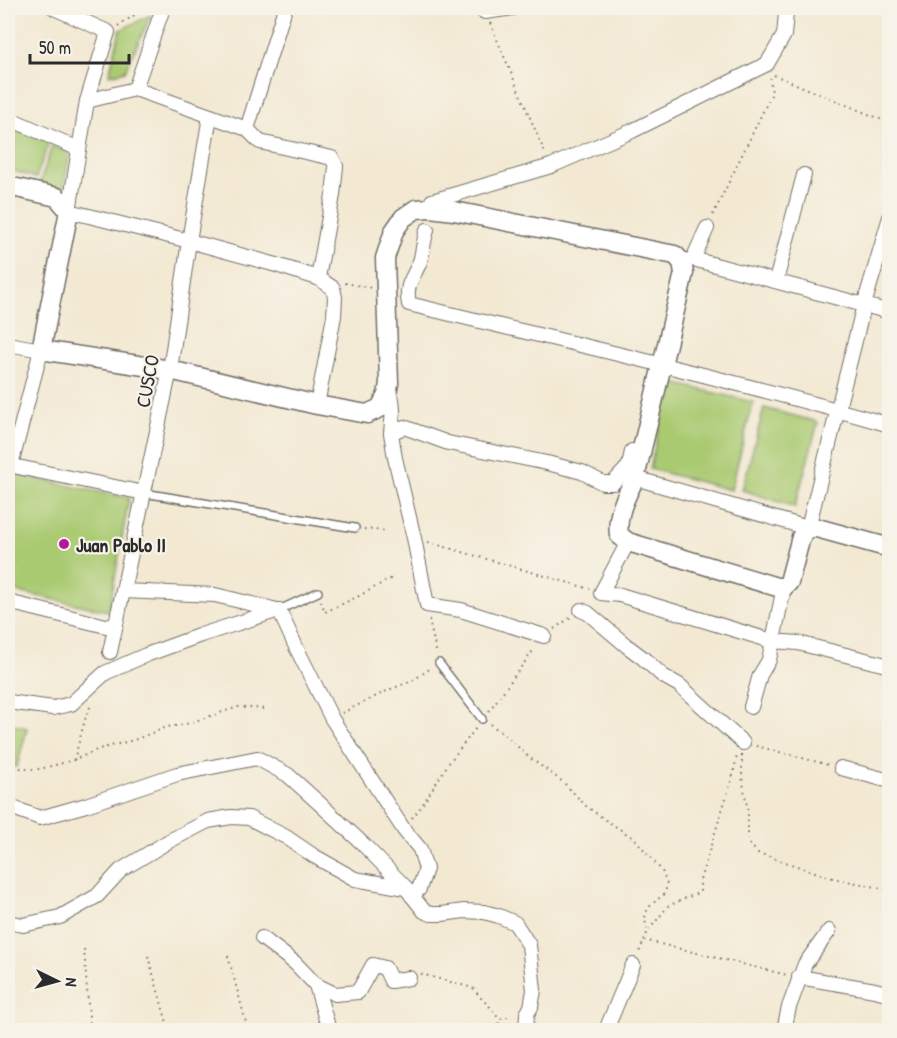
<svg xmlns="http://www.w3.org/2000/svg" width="897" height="1038" font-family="'Patrick Hand',sans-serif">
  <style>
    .park { fill: #aaca72; stroke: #6a7a4e; stroke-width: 1.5 }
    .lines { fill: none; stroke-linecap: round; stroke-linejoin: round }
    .service-casing { stroke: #716e66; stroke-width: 10 }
    .minor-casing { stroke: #716e66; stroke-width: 16 }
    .tertiary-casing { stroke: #716e66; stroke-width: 21 }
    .path { stroke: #716e66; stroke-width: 2; stroke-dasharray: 1.5 4.5; stroke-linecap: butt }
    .service { stroke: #fff; stroke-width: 7 }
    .minor { stroke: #fff; stroke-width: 14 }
    .tertiary { stroke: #fff; stroke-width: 18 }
    .poi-dot { fill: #b5179e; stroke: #f7f3e8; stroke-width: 2 }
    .labels { text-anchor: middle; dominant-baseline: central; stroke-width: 4.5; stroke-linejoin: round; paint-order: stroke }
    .street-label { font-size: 20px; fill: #2b2b2b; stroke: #f7f3e8 }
    .poi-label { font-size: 20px; font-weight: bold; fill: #2b2b2b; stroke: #f7f3e8; text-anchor: start }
  </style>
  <rect width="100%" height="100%" fill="#f7f3e8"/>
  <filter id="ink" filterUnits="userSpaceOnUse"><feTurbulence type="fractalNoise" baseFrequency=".0167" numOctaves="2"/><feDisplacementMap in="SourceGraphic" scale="12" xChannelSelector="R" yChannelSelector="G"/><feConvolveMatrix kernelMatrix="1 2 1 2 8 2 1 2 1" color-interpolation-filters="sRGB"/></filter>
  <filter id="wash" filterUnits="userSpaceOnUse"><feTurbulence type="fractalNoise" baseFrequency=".008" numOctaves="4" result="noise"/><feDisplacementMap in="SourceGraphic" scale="24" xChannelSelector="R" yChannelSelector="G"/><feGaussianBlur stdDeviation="1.35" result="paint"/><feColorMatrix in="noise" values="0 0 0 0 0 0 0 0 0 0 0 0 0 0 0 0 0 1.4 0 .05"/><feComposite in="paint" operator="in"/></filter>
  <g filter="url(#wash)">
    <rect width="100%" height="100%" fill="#f3e9d3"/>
    <g class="park">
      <polygon points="151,15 125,71 109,75 120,30"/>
      <polygon points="8,125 50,140 36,178 8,169"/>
      <polygon points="52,146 70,152 63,190 40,183"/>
      <polygon points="669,382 753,402 731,490 650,469"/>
      <polygon points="764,408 818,422 795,507 742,490"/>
      <polygon points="8,473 129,498 109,611 8,590"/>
      <polygon points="8,723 27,728 17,767 8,765"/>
    </g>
  </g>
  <g filter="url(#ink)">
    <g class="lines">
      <g class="service-casing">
        <g id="service">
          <polyline points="144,493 355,528"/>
          <polyline points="279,610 318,592"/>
          <polyline points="439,663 482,719"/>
        </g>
      </g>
      <g class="minor-casing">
        <g id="minor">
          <polyline points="54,8 108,32 87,101 69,211 189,241 273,264 318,278 333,288 335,297 334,316 317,405"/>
          <polyline points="478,8 485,12 513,8"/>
          <polyline points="135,89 162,11"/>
          <polyline points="87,101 135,89 247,129 260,142 332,158 336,166 333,195 318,278"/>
          <polyline points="8,118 79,149"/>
          <polyline points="247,129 285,8"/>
          <polyline points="430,208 432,201 439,199 551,166 632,131 767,64 784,35 786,14 785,8"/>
          <path d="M427 230C424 239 423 249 421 258 416 276 404 282 409 304 569 343 731 379 890 425"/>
          <polyline points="693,259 707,228"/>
          <polyline points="682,262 693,259 890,312"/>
          <polyline points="776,281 804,175"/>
          <polyline points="8,344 41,350 11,465"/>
          <polyline points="387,395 392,399 393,410 391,433 395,458 414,538 427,605 461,610 544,636"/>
          <polyline points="391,433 404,427 448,443 547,463 582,472 603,483 613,483 629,466 632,451"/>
          <polyline points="8,465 144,493"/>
          <polyline points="635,478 808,528 864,305 890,217"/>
          <polyline points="628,542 601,593 620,595 772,641 798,643 890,666"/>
          <polyline points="123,591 215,595 277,610"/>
          <polyline points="8,602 106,626 116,624"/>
          <polyline points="279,610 296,647 332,719 404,830 420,849 426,869 419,889 412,896"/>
          <polyline points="581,610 588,613 627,646 643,658 663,676 679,685 743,743"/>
          <polyline points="110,652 170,370 189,241 210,116"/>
          <polyline points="8,702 53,708 71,704 105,673 146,655 201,635 279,610"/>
          <polyline points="751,707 760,675 769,660 784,587"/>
          <polyline points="841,768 890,781"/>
          <polyline points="8,806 40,818 86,805 177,774 257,758 288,775 319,803 363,844 406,888 424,911 431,914 442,914 464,911 484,912 499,916 515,923 529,945 534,990 531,1007 527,1014 526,1030"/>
          <polyline points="8,922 23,925 60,917 97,896 121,870 169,841 208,821 231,817 249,818 286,837 314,856 355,879 406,888"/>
          <polyline points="262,938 295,963 316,985 335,994 358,992 373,965 385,968 391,981 409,978"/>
          <polyline points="799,977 875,990 890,994"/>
          <polyline points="316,985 329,1030"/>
          <polyline points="606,1030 633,965"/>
          <polyline points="784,1030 789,1007 805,964 829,931"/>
        </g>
      </g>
      <g class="tertiary-casing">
        <g id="tertiary">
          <polyline points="8,186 57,197 69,211"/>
          <path d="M69 211 41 350 170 370 317 405 367 414 380 408 387 395 389 383 385 258 394 231 403 218 416 209 430 208 454 211 675 255 682 262 684 273 635 478C626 496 616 515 619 535L628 542 777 587H784L789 582 801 537 808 528H817L890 548"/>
        </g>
      </g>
      <g class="path">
        <polyline points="380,8 403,14"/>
        <polyline points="490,23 545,153"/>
        <polyline points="118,26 145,8"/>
        <polyline points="774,75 890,123"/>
        <polyline points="713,215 772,93 770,78"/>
        <polyline points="345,283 372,288"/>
        <polyline points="364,529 386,531"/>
        <polyline points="428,542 590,589"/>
        <polyline points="321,601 325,612 357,597 392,578"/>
        <polyline points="429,620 437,655"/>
        <polyline points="554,629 571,617"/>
        <polyline points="489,711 535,648"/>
        <polyline points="342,713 391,689 412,681 431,668"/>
        <path d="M490 724 505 735 530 758 563 782 586 806 607 821 635 839 662 871 667 884 665 894C650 905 640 911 648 931L638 955"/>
        <polyline points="756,746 829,765"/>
        <polyline points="742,755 742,777 748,812 748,843 758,853 833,878 890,890"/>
        <polyline points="74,760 86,716 91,705"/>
        <polyline points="8,766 26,769 40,769 74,760 99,749 134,740 167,727 183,725 238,707 267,709"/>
        <polyline points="412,818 421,807 448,764 476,728"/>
        <polyline points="649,930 668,906 700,892 700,880 732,779 737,756"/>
        <polyline points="644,940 787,975"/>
        <polyline points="84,949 90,1030"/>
        <polyline points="148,956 169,1030"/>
        <polyline points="228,956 248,1030"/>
        <polyline points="421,974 473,988 481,998 490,1007 499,1019 512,1016"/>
        <polyline points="498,1030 499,1019"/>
      </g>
      <use href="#service" class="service"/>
      <use href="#minor" class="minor"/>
      <use href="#tertiary" class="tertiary"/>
    </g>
  </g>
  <circle class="poi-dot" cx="64" cy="544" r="6"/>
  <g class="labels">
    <g class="street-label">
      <text transform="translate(147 381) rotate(-79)">CUSCO</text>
    </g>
    <g class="poi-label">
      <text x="76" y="544">Juan Pablo II</text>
    </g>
  </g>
  <rect width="897" height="1038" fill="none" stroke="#f7f3e8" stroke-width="30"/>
  <g transform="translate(57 981) rotate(95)" stroke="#f7f3e8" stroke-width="4.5" paint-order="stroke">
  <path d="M0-4.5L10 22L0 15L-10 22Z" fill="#2b2b2b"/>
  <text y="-9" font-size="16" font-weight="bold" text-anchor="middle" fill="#2b2b2b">N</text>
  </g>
  <path d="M30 54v9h99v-9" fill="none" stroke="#2b2b2b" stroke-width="3"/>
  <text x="39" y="54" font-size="18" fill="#2b2b2b" stroke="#f7f3e8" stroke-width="4.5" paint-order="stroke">50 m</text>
</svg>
